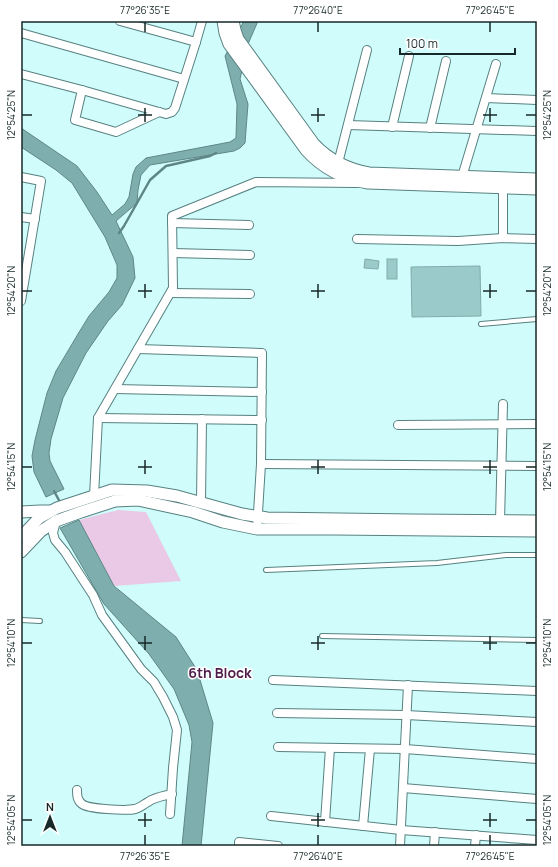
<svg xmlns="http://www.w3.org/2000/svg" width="558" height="867" font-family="Manrope,sans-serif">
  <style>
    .green { fill: #e9c9e5 }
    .water { fill: #7eafae; stroke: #5f8686 }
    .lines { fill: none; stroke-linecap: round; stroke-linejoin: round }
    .stream { stroke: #5f8686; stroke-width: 2.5 }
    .building { fill: #9acbca; stroke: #81abaa }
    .lane-casing { stroke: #578180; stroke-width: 6 }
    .street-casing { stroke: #578180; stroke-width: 10 }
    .secondary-casing { stroke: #578180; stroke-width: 13 }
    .lane { stroke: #fff; stroke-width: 4 }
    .street { stroke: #fff; stroke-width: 8 }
    .secondary { stroke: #fff; stroke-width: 11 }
    .ticks { fill: none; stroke: #172828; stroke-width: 1.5 }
    .labels { text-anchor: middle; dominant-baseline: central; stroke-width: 3; stroke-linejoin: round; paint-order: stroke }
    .quarter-label { font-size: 14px; font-weight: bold; fill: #4e1c4b; stroke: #fff }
    .neatline { fill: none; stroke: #172828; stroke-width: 1.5 }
    .ticks-label { font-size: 10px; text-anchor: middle; fill: #172828 }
  </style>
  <rect width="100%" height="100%" fill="#d0fdfc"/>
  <polygon class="green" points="118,510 146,512 181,581 114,586 79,520"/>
  <g class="water">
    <polygon points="244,21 258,21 248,44 240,79 248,104 245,143 240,148 234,151 150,165 141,175 138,190 137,203 116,221 133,257 135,278 122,305 108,321 86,353 63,398 51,439 49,453 50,461 64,489 46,497 34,472 32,456 35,440 47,393 56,371 78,334 89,316 109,292 117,278 117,265 105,237 72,183 56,170 21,147 21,128 77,166 97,192 112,215 125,204 129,197 133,174 136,167 146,158 230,142 236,138 237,104 225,56"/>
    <polygon points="79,520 114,586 176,637 197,670 213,723 201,846 182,846 192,742 189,725 174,689 149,654 104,604 60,528"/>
  </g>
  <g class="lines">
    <g class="stream">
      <polyline points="119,233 124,226 150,180 166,166 210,156 216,153"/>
      <polyline points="54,491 61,504"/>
    </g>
  </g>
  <g class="building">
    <polygon points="365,259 379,261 378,269 364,268"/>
    <rect x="387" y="259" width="10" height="20"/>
    <polygon points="480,266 481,316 412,317 411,267"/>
  </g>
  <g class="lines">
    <g class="lane-casing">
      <g id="lane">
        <polyline points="481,324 537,319"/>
        <polyline points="266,570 437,563 506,555 537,555"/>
        <polyline points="21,620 40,621"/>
        <polyline points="322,636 537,640"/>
      </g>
    </g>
    <g class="street-casing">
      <g id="street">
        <polyline points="120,21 196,42 202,21"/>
        <polyline points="21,33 184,79"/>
        <polyline points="21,74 82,90 166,114 172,112 175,108 196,42"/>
        <polyline points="82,90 75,120 116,132 159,112"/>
        <polyline points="486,98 537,100"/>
        <polyline points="348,125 537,131"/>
        <polyline points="392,127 409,56"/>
        <polyline points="430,128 446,61"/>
        <polyline points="337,167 367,50"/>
        <polyline points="21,177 41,181 21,301"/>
        <polyline points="461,180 496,64"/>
        <polyline points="21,217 35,219"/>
        <polyline points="172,223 249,225"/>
        <polyline points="503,238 503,182"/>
        <polyline points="357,239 458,241 503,238 537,239"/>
        <polyline points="173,253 250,255"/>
        <polyline points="171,293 250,294"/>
        <polyline points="138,349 262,353 261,464 257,529"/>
        <polyline points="115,389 262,392"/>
        <polyline points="98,418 262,420"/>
        <polyline points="398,425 537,424"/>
        <polyline points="261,464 537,466"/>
        <polyline points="94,496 98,418 173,288 172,216 256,182 357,183"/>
        <polyline points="201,503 202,419"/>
        <polyline points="56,521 53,533 55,540 65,552 93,595 102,615 141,669 154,682 163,697 173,717 177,730 173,768 170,814"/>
        <polyline points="500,521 503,404"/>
        <polyline points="273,680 537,691"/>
        <polyline points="277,713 406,715 537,722"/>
        <polyline points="278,747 405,749 537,759"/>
        <polyline points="403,788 537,799"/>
        <path d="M77 790C77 795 77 800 82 804 88 809 126 811 135 809 140 808 144 804 148 802 155 797 164 796 172 794"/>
        <polyline points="271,816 401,830 537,840"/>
        <polyline points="325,822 330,748"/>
        <polyline points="363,826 370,749"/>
        <polyline points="239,846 239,842 278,846"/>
        <polyline points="400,846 408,685"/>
        <polyline points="434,846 435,832"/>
        <polyline points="475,846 476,835"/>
      </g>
    </g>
    <g class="secondary-casing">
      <g id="secondary">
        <path d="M223 21 225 33 229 44 306 150C323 169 343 179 368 183L537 189"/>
        <path d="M233 21 235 30 238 39 314 144C329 160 347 169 369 173L537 179"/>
        <polyline points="21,512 40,511 50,511"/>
        <polyline points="21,537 39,518 57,508 112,490 147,491 177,496 242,514 267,518 413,520 537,521"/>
        <polyline points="21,552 41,531 56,521 81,512 115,501 138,500 193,512 223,522 257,529 334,529 537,531"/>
      </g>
    </g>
    <use href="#lane" class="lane"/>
    <use href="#street" class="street"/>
    <use href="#secondary" class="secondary"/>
  </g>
  <path class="ticks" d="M145 22V32M318 22V32M490 22V32M145 108V122M318 108V122M490 108V122M22 115H32M138 115H152M311 115H325M483 115H497M526 115H536M145 284V298M318 284V298M490 284V298M22 291H32M138 291H152M311 291H325M483 291H497M526 291H536M145 460V474M318 460V474M490 460V474M22 467H32M138 467H152M311 467H325M483 467H497M526 467H536M145 636V650M318 636V650M490 636V650M22 643H32M138 643H152M311 643H325M483 643H497M526 643H536M145 813V827M318 813V827M490 813V827M22 820H32M138 820H152M311 820H325M483 820H497M526 820H536M145 835V845M318 835V845M490 835V845"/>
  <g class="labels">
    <g class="quarter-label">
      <text x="220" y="672">6th Block</text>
    </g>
  </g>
  <rect width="558" height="867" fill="none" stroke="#ffffff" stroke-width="44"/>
  <g transform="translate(50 817)" stroke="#ffffff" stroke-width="3" paint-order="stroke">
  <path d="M0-3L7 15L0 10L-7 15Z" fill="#172828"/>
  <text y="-6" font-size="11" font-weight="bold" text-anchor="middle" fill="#172828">N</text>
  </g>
  <path d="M400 48v6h115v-6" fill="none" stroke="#172828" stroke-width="2"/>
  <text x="406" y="48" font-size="12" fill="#172828" stroke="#ffffff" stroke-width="3" paint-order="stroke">100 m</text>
  <rect x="22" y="22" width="514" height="823" class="neatline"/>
  <g class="ticks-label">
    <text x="145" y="14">77°26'35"E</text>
    <text x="318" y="14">77°26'40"E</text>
    <text x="490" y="14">77°26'45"E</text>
    <text transform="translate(11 115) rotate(-90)" y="4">12°54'25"N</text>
    <text transform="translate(547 115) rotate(-90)" y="4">12°54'25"N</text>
    <text transform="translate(11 291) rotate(-90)" y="4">12°54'20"N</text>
    <text transform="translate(547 291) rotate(-90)" y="4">12°54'20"N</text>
    <text transform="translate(11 467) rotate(-90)" y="4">12°54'15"N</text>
    <text transform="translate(547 467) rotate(-90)" y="4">12°54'15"N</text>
    <text transform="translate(11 643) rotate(-90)" y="4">12°54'10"N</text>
    <text transform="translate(547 643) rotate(-90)" y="4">12°54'10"N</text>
    <text transform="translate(11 820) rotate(-90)" y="4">12°54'05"N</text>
    <text transform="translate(547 820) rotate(-90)" y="4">12°54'05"N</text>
    <text x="145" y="860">77°26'35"E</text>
    <text x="318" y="860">77°26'40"E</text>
    <text x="490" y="860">77°26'45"E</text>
  </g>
</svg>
